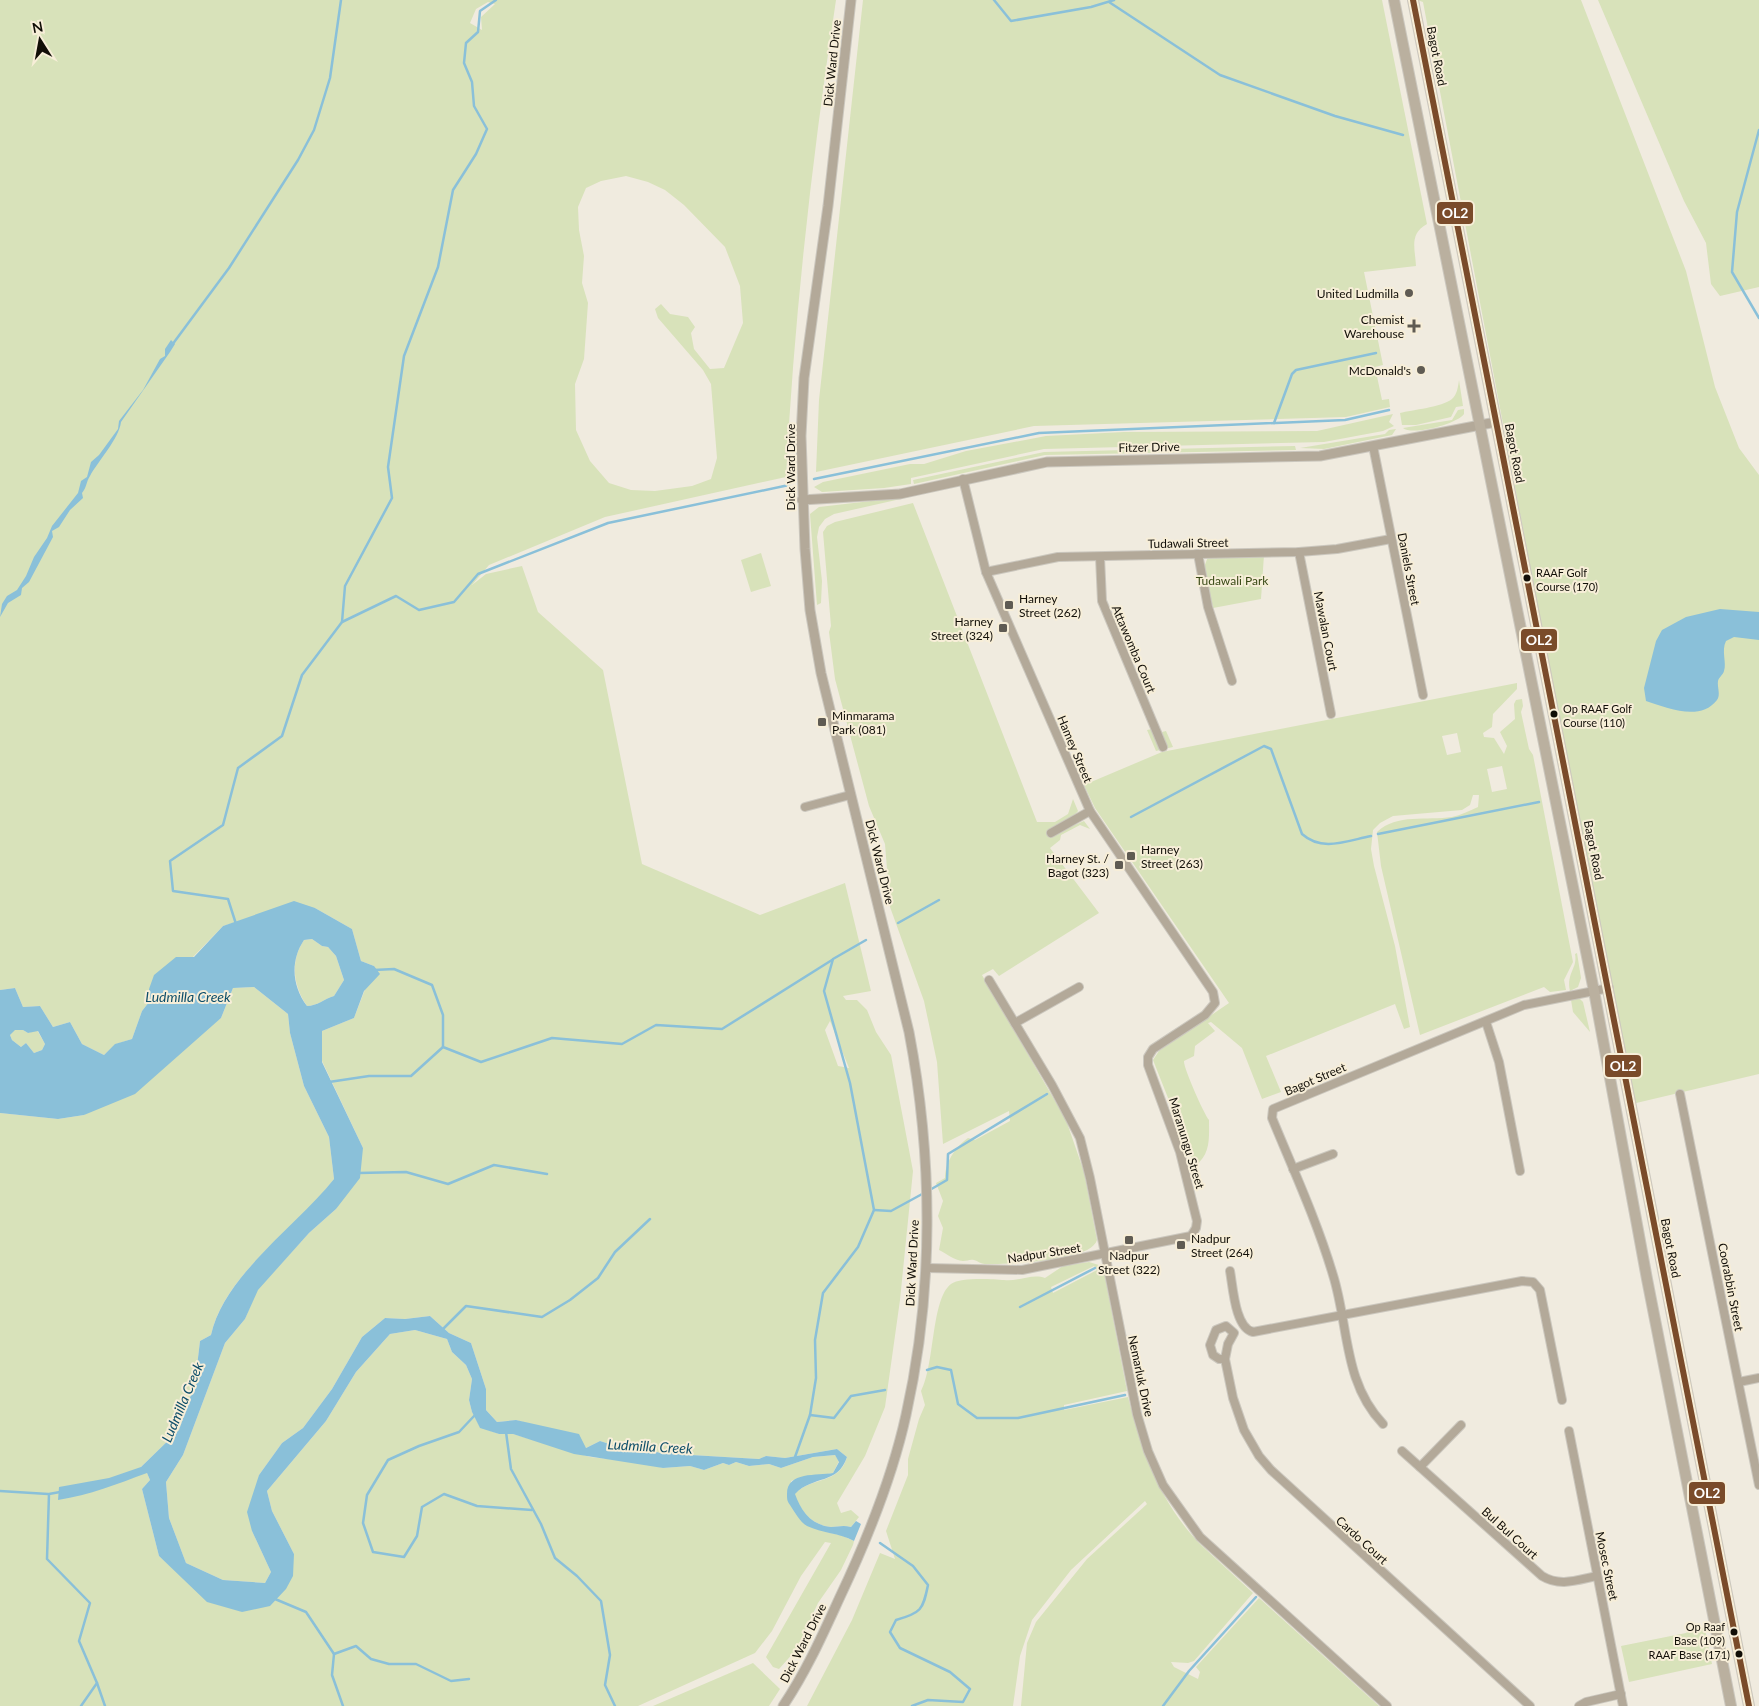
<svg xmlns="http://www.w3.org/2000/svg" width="1759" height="1706" font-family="Lato,sans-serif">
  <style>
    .green { fill: #d8e2ba; fill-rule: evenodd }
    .water { fill: #8ac0d9; fill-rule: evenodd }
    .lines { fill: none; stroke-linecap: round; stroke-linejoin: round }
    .stream { stroke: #8ac0d9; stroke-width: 2.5 }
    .minor-casing { stroke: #cbc7be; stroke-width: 10 }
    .tertiary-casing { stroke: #cbc7be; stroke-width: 11 }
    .secondary-casing { stroke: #cbc7be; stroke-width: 12 }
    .minor { stroke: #b3a999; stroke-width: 8 }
    .tertiary { stroke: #b3a999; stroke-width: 9 }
    .secondary { stroke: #bab09f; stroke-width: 10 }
    .bus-1-casing { stroke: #f7eed8; stroke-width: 10 }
    .bus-1 { stroke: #7a4b2a; stroke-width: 6 }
    .poi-dot { fill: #5f5b53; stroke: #f7eed8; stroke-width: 2 }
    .bus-dot { fill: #110e07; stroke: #f7eed8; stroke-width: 2 }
    .labels { text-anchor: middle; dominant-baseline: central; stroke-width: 4; stroke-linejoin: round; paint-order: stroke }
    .bus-label { font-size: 11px; fill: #110e07; stroke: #f7eed8; text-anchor: start }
    .street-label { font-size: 12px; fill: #110e07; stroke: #f7eed8 }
    .poi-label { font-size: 12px; fill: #110e07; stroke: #f7eed8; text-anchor: end }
    .park-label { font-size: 12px; fill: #394915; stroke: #f7eed8 }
    .water-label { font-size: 14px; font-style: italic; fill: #0c4d69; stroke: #f7eed8 }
    .line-badge { stroke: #f7eed8; stroke-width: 2 }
    .badge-label { font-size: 14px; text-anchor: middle; font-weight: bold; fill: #fff }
  </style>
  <rect width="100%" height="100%" fill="#f0ebdf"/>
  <g class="green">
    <path d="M0 0H836C812 158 794 318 786 477L605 517 489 565 472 585 486 574 522 566 538 612 603 670 642 864 760 915 845 883 871 991 843 996 846 1000H857L867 1010 876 1032 891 1055 913 1171 900 1300 885 1407 865 1456 837 1503 841 1513 851 1510 859 1517 851 1527C843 1525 837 1527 831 1527 811 1525 801 1511 794 1494 813 1476 839 1485 847 1457L837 1449 785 1458 766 1456 759 1459 691 1455 684 1449 663 1454 645 1448H622L600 1441 586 1448 543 1428 516 1420 497 1422 486 1410V1389L471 1343 449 1333 430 1316 405 1319 385 1318 362 1337 332 1389 303 1428 282 1443 259 1475 252 1531 271 1572 265 1583 223 1580 186 1563 169 1518 166 1482 183 1455 225 1343 245 1319 257 1290 309 1233 336 1209 363 1148 322 1061V1031L354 1018 374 966 361 961 352 929 315 908 253 917 223 926 193 957 149 989V1002L142 1011 132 1039 116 1044 104 1055 82 1044 70 1022 53 1027 40 1006 23 1007 15 988 0 990ZM488 2 495 4 481 17 482 30 470 23 476 9ZM626 176 648 182 665 190 684 205 725 247 740 286 743 323 724 368 710 369 694 349 691 333 695 327 688 317 670 314 661 304 655 309 658 318 703 370 711 384 717 458 711 479 692 486 655 491 631 490 609 483 590 461 576 430 575 384 584 359 588 303 582 283 584 256 579 230 578 207 586 188 601 181ZM830 1021 849 1068 838 1066 825 1030Z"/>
    <path d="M863 0H1382L1427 224C1409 234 1415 248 1416 266L1364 272 1383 365 1375 367 1382 400 1389 399 1390 407 1346 417 1034 426 816 472 819 400Z"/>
    <polygon points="1417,0 1581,0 1686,271 1715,387 1739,448 1759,475 1759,1074 1632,1104 1423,2"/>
    <polygon points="1598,0 1759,0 1759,287 1720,296 1711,284 1706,243 1684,201"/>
    <path d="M1459 380 1463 406 1456 407 1451 417 1416 425H1402L1400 413C1412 410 1442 407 1452 399 1457 395 1458 387 1459 380Z"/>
    <path d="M1464 409V414C1457 424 1412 436 1403 428L1452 420 1458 410Z"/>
    <polygon points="1393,414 1389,422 1394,426 1383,431 1324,442 1044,449 911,478 911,484 884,488 822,492 814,487 823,482 910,464 924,464 966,451 1046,436 1124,432 1317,431"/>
    <polygon points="1396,429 1392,435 1324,449 1300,448 1385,434 1389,430"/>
    <polygon points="1295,446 1296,450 1045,455 914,484 913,480 1044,452"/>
    <polygon points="914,496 834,514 825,519 819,527 817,537 822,581 821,603 817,605 810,514 819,507"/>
    <path d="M913 503 1037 822H1055L1068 814 1073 799 1078 811 1061 831 1084 821 1090 829 1080 825 1061 835 1060 840 1050 848 1099 913 999 976 993 969 982 975 1066 1120 1084 1172 1097 1240C1091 1262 1005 1264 985 1264 981 1264 978 1261 974 1260 970 1259 967 1261 963 1261 954 1260 947 1254 939 1250L943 1228 938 1216 943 1201 936 1183 945 1178C945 1163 955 1147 968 1138L975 1140 1010 1121 1009 1111 943 1144 937 1062 924 1001 890 907 885 844 869 806 835 679 829 632 831 626 823 532 827 526 835 522Z"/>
    <polygon points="761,553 771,586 751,592 741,560"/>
    <polygon points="1264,555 1261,599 1213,608 1204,567 1208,557"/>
    <path d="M1517 683V689L1493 714 1492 727 1483 733 1484 737 1494 738 1504 754 1507 746 1500 732 1515 719 1514 704 1516 700 1522 699 1523 706 1521 712 1529 749 1533 755 1573 962 1564 980 1566 990 1550 992 1544 987 1420 1035 1381 866 1377 832C1397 813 1427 821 1452 817 1461 815 1469 811 1478 807L1479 795H1473L1470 805 1462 810 1393 816 1380 823 1373 830 1371 849 1374 866 1395 946 1410 1027 1404 1029 1395 1004 1266 1056 1281 1092 1262 1099 1242 1048 1211 1022 1208 1023 1215 1031 1195 1046 1194 1056 1184 1061C1183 1067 1204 1114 1209 1120 1209 1138 1211 1154 1195 1166L1153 1060 1159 1051 1229 1003 1095 808 1084 785 1162 752ZM1457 733 1461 752 1447 755 1442 736ZM1502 766 1507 789 1492 792 1487 769Z"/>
    <polygon points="1152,729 1160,748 1167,746 1162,732 1166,731 1173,747 1156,751 1147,730"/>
    <path d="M312 939 322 946 328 947 336 956 344 980 334 996C324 999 317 1006 307 1006 293 985 290 961 304 940Z"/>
    <path d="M1577 953 1581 978 1578 987 1570 991C1566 973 1578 968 1575 954Z"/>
    <path d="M254 987 288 1014 290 1033 304 1086 329 1137 334 1179C326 1189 318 1199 309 1209 274 1244 222 1284 211 1335L200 1341 195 1383 179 1430 141 1467 147 1473 150 1480 142 1489 159 1556 179 1574 242 1612 294 1554 272 1511 267 1491 326 1421 356 1372 390 1334 415 1330 447 1339 452 1352 466 1365 472 1379 469 1400 472 1412 480 1427 499 1434H513L590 1457 645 1463 663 1468 690 1466 704 1470 723 1463 729 1465 736 1462 749 1466 769 1464 781 1468 813 1457 835 1455 839 1461 833 1473C818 1476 805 1475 791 1481L795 1513 830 1533 841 1535 854 1541 853 1545 841 1570 818 1603 796 1650 779 1669 773 1667 766 1657 831 1543 825 1542 801 1576 772 1631 755 1653 638 1706H0V1113L58 1119 84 1115 221 1018 233 988Z"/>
    <polygon points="1579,998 1583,1002 1590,1032 1573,1012 1571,1000"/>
    <polygon points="15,1029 23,1030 28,1033 37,1030 45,1044 42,1050 34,1053 26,1043 21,1047 12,1040 10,1035"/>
    <path d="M1089 1262 1102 1266 1104 1272 1127 1391 1064 1405V1410L1128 1397C1142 1452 1161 1505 1202 1546 1219 1562 1236 1577 1253 1593L1194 1661 1188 1663 1171 1662 1174 1667 1198 1679 1200 1672 1196 1667 1259 1598 1379 1706H1021L1027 1643 1036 1622 1087 1559 1147 1504 1145 1501 1071 1570 1032 1620 1020 1656 1013 1706H807L852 1620 880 1553 895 1559 886 1531 908 1475V1459L919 1419 925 1405 921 1391C935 1365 931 1299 951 1284 960 1277 992 1279 1004 1280 1018 1282 1032 1273 1045 1278L1063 1266ZM1094 1266 1097 1270 1053 1293 1051 1287Z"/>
    <polygon points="1700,1627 1705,1629 1712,1664 1629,1682 1621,1646 1686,1633 1691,1629"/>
    <polygon points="753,1663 780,1689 769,1706 653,1706"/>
  </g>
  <g class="water">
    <path d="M171 340 175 344 170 352 121 422C119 439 98 461 90 476 86 482 87 487 82 493L83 498 70 510 59 527 52 531 53 537 29 582 22 588 21 595 8 603 0 617 2 604 7 596 17 590 26 576 34 557 47 538 52 526 78 493 81 481 87 477 91 462 99 455 118 429 119 421 143 390 160 359 165 356V349Z"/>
    <path d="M1720 609 1759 612V640L1734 637 1726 641C1721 651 1727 663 1724 671 1723 675 1719 677 1718 681 1717 687 1721 695 1717 700 1700 722 1668 708 1646 701L1644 688 1656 641 1662 630 1686 617Z"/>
    <path d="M294 901 315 908 352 929 361 961 374 966 380 974 364 991 354 1018 322 1031V1062L363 1148 360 1178 336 1209 309 1233 258 1290 245 1319 225 1343 183 1455 166 1482 169 1518 186 1563 223 1580 265 1583 271 1572 252 1531 247 1512 259 1475 282 1443 303 1428 332 1389 362 1337 385 1318 405 1319 430 1316 449 1333 471 1343 486 1389V1410L497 1422 516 1420 579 1434 586 1448 600 1441 622 1448H645L663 1454 684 1449 691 1455 759 1459 766 1456 785 1458 837 1449 847 1457C838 1485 813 1475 795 1494 801 1511 811 1525 831 1527 837 1527 843 1525 851 1527L856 1521 861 1524 854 1541C839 1533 822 1533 807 1526 800 1522 794 1511 790 1505 787 1501 787 1499 787 1494 787 1471 817 1476 833 1473L839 1462 835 1455 813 1457 781 1468 769 1464 749 1466 736 1462 729 1465 723 1463 704 1470 690 1466 663 1468 574 1454 513 1434H499L480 1428 472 1412 469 1400 472 1379 466 1365 452 1352 447 1339 415 1330 390 1334 356 1372 326 1421 267 1491 272 1511 294 1554 293 1576 286 1589 270 1606 242 1612 207 1602 159 1556 142 1489 150 1480 147 1473C117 1484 90 1495 58 1500L59 1487 109 1478 141 1467 179 1430 195 1383 200 1341 211 1335C224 1275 297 1226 334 1179L329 1137 304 1086 290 1033 288 1014 254 987 233 988 221 1018 135 1094 84 1115 58 1119 0 1113V990L15 988 23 1007 40 1006 53 1027 70 1022 82 1044 104 1055 115 1044 132 1039 142 1011 149 1002V989L154 975 176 957H194L223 926ZM312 939 322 946 328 947 336 956 344 980 334 996C324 999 317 1006 307 1006 292 986 290 961 304 940ZM15 1030H23L28 1033 38 1031 45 1044 42 1050 34 1053 26 1043 21 1047 12 1040 10 1035Z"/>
  </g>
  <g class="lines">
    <g class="stream">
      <polyline points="994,0 1011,21 1091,7 1114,0"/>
      <polyline points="1109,2 1220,75 1335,116 1403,135"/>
      <polyline points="1759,130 1737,212 1732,272 1759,318"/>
      <polyline points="172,345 229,268 298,160 314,130 330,78 341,0"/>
      <polyline points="1274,423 1292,374 1296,370 1376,353"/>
      <polyline points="814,479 1039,433 1345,420 1389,410"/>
      <polyline points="342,622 396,596 419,610 454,602 478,574 608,523 789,485"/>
      <path d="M1131 817 1264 746 1271 749 1302 834C1322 852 1346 841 1371 836"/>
      <polyline points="1378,834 1539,802"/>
      <polyline points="898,923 939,900"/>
      <polyline points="236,924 228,899 173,891 170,861 223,825 238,768 282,736 302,675 342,622 345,586 392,498 388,467 404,356 438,267 453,190 476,154 487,129 474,106 472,82 464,63 466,43 478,32 480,11 496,0"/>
      <polyline points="374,970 394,969 432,985 443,1015 443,1047 481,1062 552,1038 622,1044 656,1025 722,1029 832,960"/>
      <polyline points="329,1082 369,1076 411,1076 443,1047"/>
      <polyline points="358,1173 406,1172 448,1184 494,1165 547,1174"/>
      <polyline points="928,1191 947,1180 948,1154 1047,1094"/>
      <polyline points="874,1210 891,1211 924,1193"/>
      <polyline points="1020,1307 1095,1268"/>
      <polyline points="442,1330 466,1306 542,1317 570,1300 598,1278 615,1252 650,1219"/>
      <polyline points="927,1370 937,1367 951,1370 958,1404 977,1418 1018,1418 1125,1395"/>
      <polyline points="475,1415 459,1432 419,1446 388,1460 367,1495 363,1523 373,1552 404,1557 417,1536 422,1507 444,1494 477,1506 532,1510"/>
      <polyline points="810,1415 834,1418 851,1396 885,1390"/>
      <polyline points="506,1432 511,1469 541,1524 555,1558 577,1576 601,1601 610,1655 605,1685 615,1706"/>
      <polyline points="795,1457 810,1415 816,1378 815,1340 823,1293 858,1247 874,1210 850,1083 824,991 833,959 866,940"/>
      <polyline points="0,1491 48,1494"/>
      <polyline points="60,1492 49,1494 47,1559 90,1603 79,1641 97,1683 81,1706"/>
      <path d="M880 1543 913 1566 928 1585C923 1610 921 1613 896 1620L890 1632 900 1648 950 1672 970 1689 963 1702 928 1700 912 1706"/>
      <polyline points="275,1599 306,1612 334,1654 332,1675 343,1706"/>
      <polyline points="334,1654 356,1646 371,1659 389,1664 416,1664 451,1681 469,1679"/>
      <polyline points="97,1683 105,1706"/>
      <polyline points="1163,1706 1189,1671 1256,1597"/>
    </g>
    <g class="minor-casing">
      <g id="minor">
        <polyline points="1373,446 1423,695"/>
        <polyline points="1299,552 1331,714"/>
        <polyline points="1198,554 1208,607 1232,681"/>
        <polyline points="1100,557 1102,601 1163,747"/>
        <polyline points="986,572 1058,557 1299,552 1337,549 1391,539"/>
        <polyline points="805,807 850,795"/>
        <polyline points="1051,833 1090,811"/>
        <polyline points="989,980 1052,1085 1080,1138 1090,1178 1137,1414 1148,1451 1163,1485 1200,1537 1387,1706"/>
        <polyline points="1486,1022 1499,1062 1520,1171"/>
        <polyline points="1015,1023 1079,987"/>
        <polyline points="1680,1094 1759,1485"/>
        <polyline points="1293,1169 1333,1154"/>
        <polyline points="927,1268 1022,1270 1191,1236 1196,1228 1197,1221 1180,1152 1148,1065 1148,1057 1153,1049 1205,1015 1215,1003 1213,992 1090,811 986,572 963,479"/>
        <path d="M1230 1271C1233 1287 1235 1328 1253 1332L1522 1281 1533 1282 1540 1290 1562 1400"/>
        <polyline points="1225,1359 1219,1359 1213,1355 1210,1345 1216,1330 1226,1326 1234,1333 1228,1344 1225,1359 1233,1398 1244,1430 1259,1456 1271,1470 1530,1706"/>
        <polyline points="1739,1382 1759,1378"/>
        <path d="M1383 1424C1343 1382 1349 1326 1333 1275 1317 1221 1293 1169 1272 1118L1273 1109 1524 1005 1609 988"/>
        <polyline points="1569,1431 1623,1706"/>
        <path d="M1402 1451 1542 1576C1560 1587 1577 1580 1597 1576"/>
        <polyline points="1420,1467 1461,1425"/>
        <polyline points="1579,1706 1586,1702 1621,1694"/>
      </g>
    </g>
    <g class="tertiary-casing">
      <g id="tertiary">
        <polyline points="802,500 900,494 1047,462 1320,456 1496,422"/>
        <path d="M783 1706C806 1672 822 1636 839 1599 867 1540 892 1479 906 1415 934 1290 933 1158 909 1032L821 673 810 610 805 549 801 436 804 378 828 206 851 0"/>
      </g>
    </g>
    <g class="secondary-casing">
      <g id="secondary">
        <polyline points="1394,0 1594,991 1647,1279 1731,1706"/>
        <polyline points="1413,0 1749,1706"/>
      </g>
    </g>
    <use href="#minor" class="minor"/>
    <use href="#tertiary" class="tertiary"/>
    <use href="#secondary" class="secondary"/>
    <g class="bus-1-casing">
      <polyline id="bus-1" points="1413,0 1749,1706"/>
    </g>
    <use href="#bus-1" class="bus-1"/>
  </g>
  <g class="poi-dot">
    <circle cx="1409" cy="293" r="5"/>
    <path d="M1411.5 318.5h5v5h5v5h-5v5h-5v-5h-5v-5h5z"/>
    <circle cx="1421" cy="370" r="5"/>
    <rect x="1004" y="600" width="10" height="10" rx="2.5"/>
    <rect x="998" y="623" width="10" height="10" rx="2.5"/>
    <rect x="817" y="717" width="10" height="10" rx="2.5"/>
    <rect x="1126" y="851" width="10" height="10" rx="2.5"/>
    <rect x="1114" y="860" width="10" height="10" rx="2.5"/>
    <rect x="1124" y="1235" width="10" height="10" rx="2.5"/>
    <rect x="1176" y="1240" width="10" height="10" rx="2.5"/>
  </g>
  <g class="bus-dot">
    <circle cx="1527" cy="578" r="4.5"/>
    <circle cx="1554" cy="714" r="4.5"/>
    <circle cx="1734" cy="1632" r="4.5"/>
    <circle cx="1739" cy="1654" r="4.5"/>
  </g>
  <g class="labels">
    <g class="bus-label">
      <text x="1536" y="572">RAAF Golf<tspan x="1536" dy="14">Course (170)</tspan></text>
      <text x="1563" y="708">Op RAAF Golf<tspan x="1563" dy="14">Course (110)</tspan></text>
      <text x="1725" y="1626" text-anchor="end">Op Raaf<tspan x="1725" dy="14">Base (109)</tspan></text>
      <text x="1730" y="1654" text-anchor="end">RAAF Base (171)</text>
    </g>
    <g class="street-label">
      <text transform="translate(1437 56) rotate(79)">Bagot Road</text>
      <text transform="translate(832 63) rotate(-84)">Dick Ward Drive</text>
      <text transform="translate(1149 447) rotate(-1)">Fitzer Drive</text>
      <text transform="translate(1515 453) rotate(79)">Bagot Road</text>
      <text transform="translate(790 467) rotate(-90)">Dick Ward Drive</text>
      <text transform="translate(1188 543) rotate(-1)">Tudawali Street</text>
      <text transform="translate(1409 569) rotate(79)">Daniels Street</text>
      <text transform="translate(1326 631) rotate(79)">Mawalan Court</text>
      <text transform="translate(1134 649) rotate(67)">Attawomba Court</text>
      <text transform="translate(1075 749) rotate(67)">Hamey Street</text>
      <text transform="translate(1594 850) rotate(79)">Bagot Road</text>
      <text transform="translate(880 862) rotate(76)">Dick Ward Drive</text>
      <text transform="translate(1315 1079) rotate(-23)">Bagot Street</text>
      <text transform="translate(1187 1143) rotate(73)">Maranungu Street</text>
      <text transform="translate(1671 1248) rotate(79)">Bagot Road</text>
      <text transform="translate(1044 1253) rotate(-9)">Nadpur Street</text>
      <text transform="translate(912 1263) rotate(-87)">Dick Ward Drive</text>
      <text transform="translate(1731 1287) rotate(79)">Coorabbin Street</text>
      <text transform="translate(1141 1376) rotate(78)">Nemarluk Drive</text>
      <text transform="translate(1510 1533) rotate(42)">Bul Bul Court</text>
      <text transform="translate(1362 1540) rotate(42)">Cardo Court</text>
      <text transform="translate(1607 1566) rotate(78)">Mosec Street</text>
      <text transform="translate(803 1643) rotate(-63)">Dick Ward Drive</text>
    </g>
    <g class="poi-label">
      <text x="1399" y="293">United Ludmilla</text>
      <text x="1404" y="319">Chemist<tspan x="1404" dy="14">Warehouse</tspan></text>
      <text x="1411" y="370">McDonald's</text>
      <text x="1019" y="598" text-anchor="start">Harney<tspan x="1019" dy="14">Street (262)</tspan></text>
      <text x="993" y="621">Harney<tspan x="993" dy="14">Street (324)</tspan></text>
      <text x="832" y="715" text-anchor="start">Minmarama<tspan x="832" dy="14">Park (081)</tspan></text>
      <text x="1141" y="849" text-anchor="start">Harney<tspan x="1141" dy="14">Street (263)</tspan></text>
      <text x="1109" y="858">Harney St. /<tspan x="1109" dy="14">Bagot (323)</tspan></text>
      <text x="1191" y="1238" text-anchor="start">Nadpur<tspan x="1191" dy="14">Street (264)</tspan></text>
      <text x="1129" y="1255" text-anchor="middle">Nadpur<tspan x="1129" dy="14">Street (322)</tspan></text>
    </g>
    <g class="park-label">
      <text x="1232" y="580">Tudawali Park</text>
    </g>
    <g class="water-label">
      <text x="188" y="996">Ludmilla Creek</text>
      <text transform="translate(182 1402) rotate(-67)">Ludmilla Creek</text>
      <text transform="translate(650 1446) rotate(3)">Ludmilla Creek</text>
    </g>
  </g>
  <g class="line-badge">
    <rect x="1436" y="201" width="38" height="24" rx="5" fill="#7a4b2a"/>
    <rect x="1520" y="628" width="38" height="24" rx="5" fill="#7a4b2a"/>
    <rect x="1604" y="1054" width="38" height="24" rx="5" fill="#7a4b2a"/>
    <rect x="1688" y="1481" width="38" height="24" rx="5" fill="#7a4b2a"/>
  </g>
  <g class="badge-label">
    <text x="1455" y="218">OL2</text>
    <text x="1539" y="645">OL2</text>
    <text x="1623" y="1071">OL2</text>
    <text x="1707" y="1498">OL2</text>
  </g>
  <g transform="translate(40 40) rotate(349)" stroke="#f7eed8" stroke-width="4" paint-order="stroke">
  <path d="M0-4L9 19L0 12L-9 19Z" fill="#110e07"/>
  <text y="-8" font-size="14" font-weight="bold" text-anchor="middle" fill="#110e07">N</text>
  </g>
</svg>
